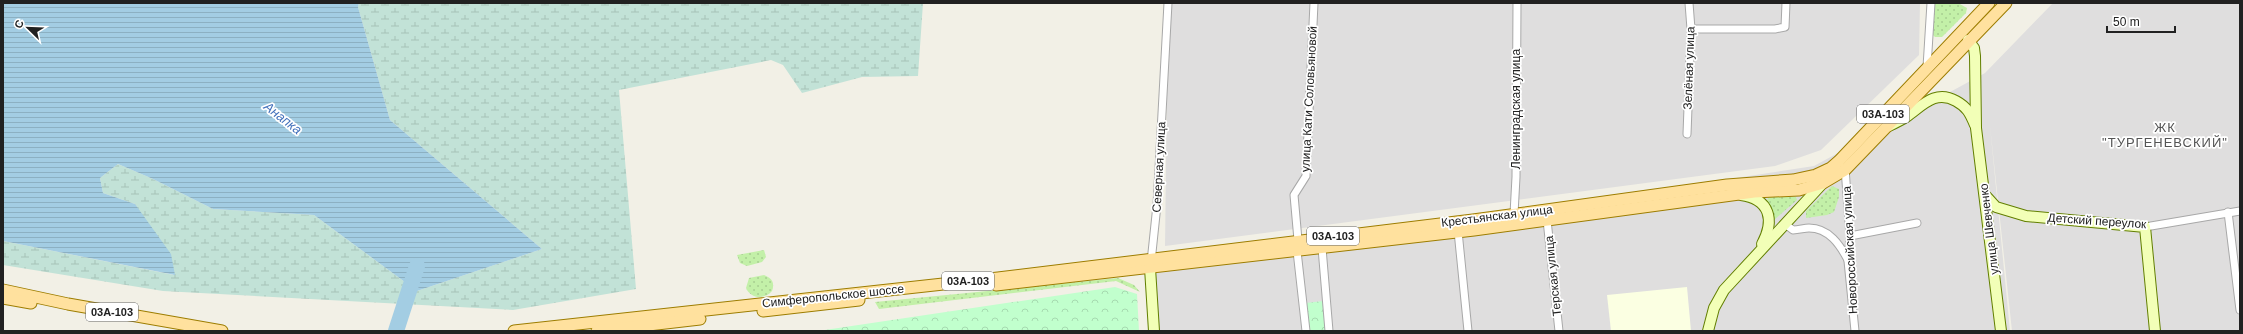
<svg xmlns="http://www.w3.org/2000/svg" width="2243" height="334" font-family="Helvetica,sans-serif">
  <style>
    .residential { fill: #dfdede }
    .education { fill: #fbffe2 }
    .grass { fill: url(#grass-dots) }
    .wetland { fill: url(#wetland-marsh) }
    .park { fill: url(#park-crowns) }
    .water { fill: url(#water-rules) }
    .lines { fill: none; stroke-linecap: round; stroke-linejoin: round }
    .river { stroke: #a3cde3; stroke-width: 16 }
    .street-casing { stroke: #a8a8a8; stroke-width: 9 }
    .secondary-casing { stroke: #627f00; stroke-width: 12 }
    .primary-casing { stroke: #9d7d00; stroke-width: 13 }
    .street { stroke: #fff; stroke-width: 7 }
    .secondary { stroke: #f2ffb7; stroke-width: 10 }
    .primary { stroke: #ffe19e; stroke-width: 11 }
    .labels { text-anchor: middle; dominant-baseline: central; stroke-width: 3.5; stroke-linejoin: round; paint-order: stroke }
    .shield { fill: #fff; stroke: #646464; stroke-width: 1 }
    .shield-label { font-size: 11px; font-weight: bold; fill: #212121 }
    .street-label { font-size: 12px; fill: #212121; stroke: #fff }
    .water-label { font-size: 13px; font-style: italic; fill: #4270bb; stroke: #fff }
    .neighbourhood-label { font-size: 13px; letter-spacing: 1px; fill: #545454; stroke: #fff }
  </style>
  <defs>
    <pattern id="grass-dots" width="8" height="8" patternUnits="userSpaceOnUse"><rect width="8" height="8" fill="#c3f0a8"/><path d="M2 2h.1M6 6h.1" fill="none" stroke="#a7ce90" stroke-width="1.8" stroke-linecap="round"/></pattern>
    <pattern id="wetland-marsh" width="20" height="14" patternUnits="userSpaceOnUse"><rect width="20" height="14" fill="#c2e2d7"/><path d="M1 5h8M5 5V1M11 12h8M15 12V8" fill="none" stroke="#a6c2b8"/></pattern>
    <pattern id="park-crowns" width="20" height="18" patternUnits="userSpaceOnUse"><rect width="20" height="18" fill="#c1ffcd"/><path d="M2 6a3 3 0 1 1 6 0M12 15a3 3 0 1 1 6 0" fill="none" stroke="#a6dab0"/></pattern>
    <pattern id="water-rules" width="6" height="5" patternUnits="userSpaceOnUse"><rect width="6" height="5" fill="#a3cde3"/><path d="M0 2.5h6" fill="none" stroke="#8cb0c2"/></pattern>
  </defs>
  <rect width="100%" height="100%" fill="#f2f0e6"/>
  <g class="residential">
    <polygon points="1168,3 1920,3 1919,55 1821,150 1775,166 1165,246"/>
    <polygon points="2053,3 2240,3 2240,331 2012,331 1990,126 2010,331 1155,331 1150,268 1814,166 1985,73"/>
  </g>
  <polygon class="education" points="1687,287 1691,331 1611,331 1607,295"/>
  <g class="grass">
    <polygon points="1934,3 1958,3 1967,8 1966,13 1942,37 1935,37 1933,35"/>
    <polygon points="1832,186 1839,189 1839,197 1834,212 1827,215 1806,218 1806,211"/>
    <polygon points="1768,197 1796,197 1797,200 1774,220 1772,219 1767,202"/>
    <polygon points="764,250 766,257 762,262 747,266 740,263 737,255"/>
    <path d="M764 275C772 278 775 283 772 291 764 300 751 299 746 288L749 278Z"/>
    <polygon points="1118,278 1134,285 1140,292 1116,281 879,309 875,302"/>
  </g>
  <polygon class="wetland" points="359,3 923,3 918,76 862,77 802,93 783,65 771,60 619,90 636,289 513,310 163,291 3,265 3,241 174,275 135,204 103,193 100,178 118,164 153,179 213,209 314,215 417,291 542,249 390,120 358,7"/>
  <g class="park">
    <polygon points="1115,287 1137,294 1139,331 818,331"/>
    <polygon points="1323,301 1326,331 1309,331 1306,303"/>
  </g>
  <polygon class="water" points="3,3 359,3 358,7 390,120 542,249 417,291 314,215 213,209 153,179 118,164 100,178 103,193 135,204 171,254 175,275 3,241"/>
  <g class="lines">
    <polyline class="river" points="396,331 417,266"/>
    <g class="street-casing">
      <g id="street">
        <polyline points="1691,29 1775,29 1785,27 1786,3"/>
        <polyline points="1927,67 1931,3"/>
        <polyline points="1687,134 1691,29 1689,3"/>
        <polyline points="1845,168 1850,236 1848,261 1855,331"/>
        <polyline points="2228,212 2240,310"/>
        <polyline points="1514,214 1516,177 1517,3"/>
        <polyline points="1547,220 1559,331"/>
        <path d="M1785 224 1793 230C1799 230 1804 228 1809 228 1829 228 1840 245 1848 260"/>
        <polyline points="2145,227 2240,211"/>
        <polyline points="1458,231 1468,331"/>
        <polyline points="1850,236 1917,223"/>
        <polyline points="1298,240 1294,195 1306,176 1314,3"/>
        <polyline points="1322,248 1329,331"/>
        <polyline points="1297,251 1306,331"/>
        <polyline points="1151,262 1157,205 1168,3"/>
      </g>
    </g>
    <g class="secondary-casing">
      <g id="secondary">
        <polyline points="1968,40 1974,48 1975,56 1976,128 2001,331"/>
        <path d="M1889 126C1895 123 1901 120 1906 117 1922 106 1935 89 1956 101 1967 107 1970 113 1975 125"/>
        <path d="M1741 195C1770 199 1775 220 1762 244"/>
        <polyline points="1986,196 1996,207 2026,216 2145,227 2155,331"/>
        <polyline points="1150,268 1154,331"/>
        <polyline points="1708,331 1714,308 1724,290 1823,183"/>
      </g>
    </g>
    <g class="primary-casing">
      <g id="primary">
        <polyline points="996,285 1474,230 1754,192 1799,190 1823,183 1845,170 2006,3"/>
        <polyline points="3,290 68,304 222,331"/>
        <polyline points="3,298 31,303"/>
        <polyline points="763,311 859,300"/>
        <polyline points="514,331 998,278 1473,220 1727,185 1793,180 1816,175 1831,168 1839,161 1989,3"/>
        <polyline points="597,331 700,319"/>
      </g>
    </g>
    <use href="#street" class="street"/>
    <use href="#secondary" class="secondary"/>
    <use href="#primary" class="primary"/>
  </g>
  <g class="labels">
    <g class="shield">
      <rect x="1857" y="105" width="52" height="18" rx="3"/>
      <rect x="1307" y="227" width="52" height="18" rx="3"/>
      <rect x="942" y="272" width="52" height="18" rx="3"/>
      <rect x="86" y="303" width="52" height="18" rx="3"/>
    </g>
    <g class="shield-label">
      <text x="1883" y="114">03А-103</text>
      <text x="1333" y="236">03А-103</text>
      <text x="968" y="281">03А-103</text>
      <text x="112" y="312">03А-103</text>
    </g>
    <g class="street-label">
      <text transform="translate(1689 68) rotate(-88)">Зелёная улица</text>
      <text transform="translate(1309 99) rotate(-87)">улица Кати Соловьяновой</text>
      <text transform="translate(1516 109) rotate(-90)">Ленинградская улица</text>
      <text transform="translate(1159 167) rotate(-87)">Северная улица</text>
      <text transform="translate(1497 216) rotate(-7)">Крестьянская улица</text>
      <text transform="translate(2097 221) rotate(4)">Детский переулок</text>
      <text transform="translate(1989 229) rotate(-97)">улица Шевченко</text>
      <text transform="translate(1850 250) rotate(-93)">Новороссийская улица</text>
      <text transform="translate(1553 276) rotate(-96)">Терская улица</text>
      <text transform="translate(833 296) rotate(-6)">Симферопольское шоссе</text>
    </g>
    <g class="water-label">
      <text transform="translate(283 118) rotate(38)">Анапка</text>
    </g>
    <g class="neighbourhood-label">
      <text x="2165" y="127">ЖК<tspan x="2165" dy="15">"ТУРГЕНЕВСКИЙ"</tspan></text>
    </g>
  </g>
  <rect width="2243" height="334" fill="none" stroke="#212121" stroke-width="8"/>
  <g transform="translate(28 28) rotate(293)" stroke="#ffffff" stroke-width="3" paint-order="stroke">
  <path d="M0-3L7 15L0 10L-7 15Z" fill="#212121"/>
  <text y="-6" font-size="11" font-weight="bold" text-anchor="middle" fill="#212121">С</text>
  </g>
  <path d="M2107 26v6h68v-6" fill="none" stroke="#212121" stroke-width="2"/>
  <text x="2113" y="26" font-size="12" fill="#212121" stroke="#ffffff" stroke-width="3" paint-order="stroke">50 m</text>
</svg>
